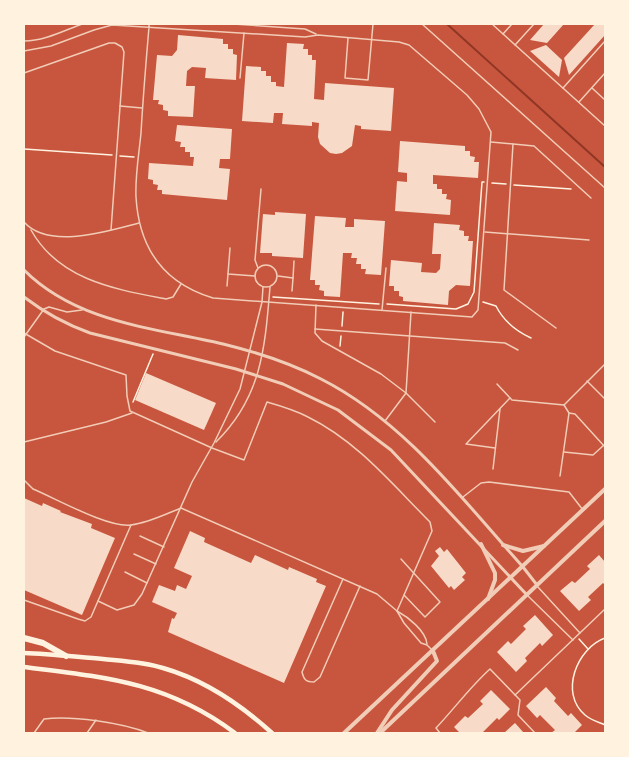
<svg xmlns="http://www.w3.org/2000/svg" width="629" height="757" font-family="Roboto,sans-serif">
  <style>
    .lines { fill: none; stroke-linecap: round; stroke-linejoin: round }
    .stream { stroke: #8f3625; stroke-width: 2 }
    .building { fill: #f7dbc8 }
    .path { stroke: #fff3e0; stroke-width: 1.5 }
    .service { stroke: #f1ccb7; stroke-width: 1.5 }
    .minor { stroke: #f1ccb7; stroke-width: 3 }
    .tertiary { stroke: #f1ccb7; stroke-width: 4 }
    .secondary { stroke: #fff3e0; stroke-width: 4.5 }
    .motorway { stroke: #fff3e0; stroke-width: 6 }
  </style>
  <rect width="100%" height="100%" fill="#c8553d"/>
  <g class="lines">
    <polyline class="stream" points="447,24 605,167"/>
  </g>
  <g class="building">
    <polygon points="544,24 564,24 547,43 530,40"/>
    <polygon points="595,24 605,24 605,35 569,75 564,58"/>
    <polygon points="178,35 223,39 223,44 228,44 228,49 233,49 233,54 237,55 236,80 205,78 206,68 192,67 187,71 186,86 195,86 193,117 168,116 168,111 163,110 163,105 158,104 159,100 153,100 157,55 172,56 177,50"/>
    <polygon points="287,43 304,44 303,49 308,49 308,55 312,55 312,60 316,60 314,99 324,100 325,83 394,88 391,131 361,129 361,126 355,125 352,146 342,153 336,154 330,153 320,144 318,137 319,123 312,122 312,126 282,124 283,113 274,113 273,123 242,121 246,66 261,67 261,71 266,71 266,76 271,76 271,82 276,82 276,86 284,87"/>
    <polygon points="546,45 562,60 559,77 530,51"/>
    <polygon points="177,125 232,129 230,159 220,159 219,168 230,169 227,200 162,194 162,190 157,190 158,185 153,184 153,180 148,179 149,163 193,166 194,157 190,157 190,152 185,152 185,147 180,147 181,142 175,141"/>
    <polygon points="400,141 465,146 465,151 470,151 470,156 475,157 474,162 479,162 478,178 433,175 433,184 437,184 437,189 442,189 442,194 447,194 446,199 451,200 450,215 395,211 397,181 407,182 407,173 398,172"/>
    <polygon points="275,212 306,214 303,258 272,256 272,253 260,253 263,214 275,215"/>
    <polygon points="315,216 346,218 345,227 354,227 354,219 385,221 381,275 365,274 366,269 361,269 361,264 356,264 357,258 351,258 352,253 343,253 340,297 324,296 324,291 319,290 320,285 315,285 315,280 310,280"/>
    <polygon points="434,223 460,225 459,230 464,231 464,236 469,236 468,241 473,241 470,286 456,285 449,291 448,305 403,301 403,297 399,296 399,291 394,291 394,286 389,286 391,260 422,263 421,272 436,273 440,269 441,254 432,254"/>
    <polygon points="146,373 216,403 204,430 135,400"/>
    <polygon points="24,498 42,506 43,503 61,511 60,512 92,524 91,528 115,538 82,615 24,590"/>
    <polygon points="190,531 205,538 204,542 251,563 255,555 288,570 289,567 317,579 316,582 326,586 284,683 168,632 172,618 174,619 177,613 152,602 159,585 175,591 177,585 186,589 192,576 174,568"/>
    <polygon points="440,547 444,552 447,549 466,573 462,577 465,580 454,590 451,586 449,588 431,566 439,556 435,551"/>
    <polygon points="599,555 605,562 605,585 603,583 588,597 591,600 579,611 560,591 572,581 575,583 590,569 587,566"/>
    <polygon points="535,615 553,635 542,646 540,643 525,658 527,661 516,672 497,652 508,641 511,644 526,629 523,626"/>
    <polygon points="546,687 556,698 554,701 568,716 571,713 582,725 574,733 551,733 555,730 540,715 537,718 526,706"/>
    <polygon points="491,690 510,709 499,720 497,718 482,733 460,733 454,727 465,716 468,718 483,704 480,701"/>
    <polygon points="515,723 524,733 504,733"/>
  </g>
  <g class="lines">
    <g class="path">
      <polyline points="24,149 112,155"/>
      <polyline points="120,156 134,157"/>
      <polyline points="492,183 506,184"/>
      <polyline points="514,185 571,189"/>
      <polyline points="273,297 379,304"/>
      <path d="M483 302 496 306C503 320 516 331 531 338"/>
      <polyline points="387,304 456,309 468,304 474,292 482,182 484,182"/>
      <polyline points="342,326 343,312"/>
      <polyline points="340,346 341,336"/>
      <polyline points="133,402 153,354"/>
      <path d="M605 638C577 648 559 693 585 715 591 720 598 722 605 725"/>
      <polyline points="579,639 588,649"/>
    </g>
    <g class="service">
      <polyline points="233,24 305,29 316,34"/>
      <polyline points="422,24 605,188"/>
      <polyline points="492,24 605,126"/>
      <polyline points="503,34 512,24"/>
      <polyline points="348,38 345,78 368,80 373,24"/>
      <path d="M24 41C44 41 63 31 82 24"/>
      <polyline points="515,45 534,24"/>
      <path d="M24 51 51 46 94 30 112 25 305 37 318 35 399 42 409 45 467 95 479 109 491 132 478 310 472 317 213 298C163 283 139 248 136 197 135 176 139 154 141 133 143 98 146 62 149 27V24"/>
      <polyline points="24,73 109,43 115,43 122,47 124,52 111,230"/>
      <polyline points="240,78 244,33"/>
      <polyline points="563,88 605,41"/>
      <polyline points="592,88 605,100"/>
      <polyline points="579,102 605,73"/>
      <polyline points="120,106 142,108"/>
      <polyline points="491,142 534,146 591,198"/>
      <polyline points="513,144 504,290 556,328"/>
      <path d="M24 222C49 250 108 231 139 223"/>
      <path d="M31 230C59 280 114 289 166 299L173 297 181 284"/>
      <polyline points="485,232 589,240"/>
      <polyline points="230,248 228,274 255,276"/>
      <circle cx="266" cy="276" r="11"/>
      <polyline points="258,268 255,260 261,189"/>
      <polyline points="278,276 293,278 294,261"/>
      <polyline points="227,286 228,274"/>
      <polyline points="292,291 293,278"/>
      <polyline points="316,305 315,333 322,341 381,374 406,393 435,422"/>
      <polyline points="382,310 386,268"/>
      <polyline points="315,329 505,343 518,350"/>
      <path d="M24 333 55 351 126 375 127 396 130 411 212 448 244 460 267 402C281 406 295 410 308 417 357 441 392 484 430 522L432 531 397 611"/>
      <polyline points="24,337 44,309 49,307 67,312 82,310"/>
      <polyline points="587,381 605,399"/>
      <polyline points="497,384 512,400 564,405 605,364"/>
      <polyline points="569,413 575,414 605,447"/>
      <polyline points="385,421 406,393 411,312"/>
      <polyline points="24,442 106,422 132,413"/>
      <path d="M216 442C262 397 265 347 270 287"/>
      <polyline points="495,448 466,444 510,398"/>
      <polyline points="564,452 593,455 604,445"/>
      <polyline points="493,469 500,409"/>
      <polyline points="560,476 569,413 564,405"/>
      <path d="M24 480 33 489C57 499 108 528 131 525 148 523 166 514 181 508L377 594 397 611 404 623 421 643 427 645 431 649"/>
      <polyline points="463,497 481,483 489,482 569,492 583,510"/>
      <polyline points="140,536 164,547"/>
      <polyline points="134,554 156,564"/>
      <polyline points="401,559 440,602 425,617 404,595"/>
      <polyline points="125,572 147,583"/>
      <path d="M343 579 302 672C304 680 306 682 314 682L320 677 360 586"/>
      <polyline points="537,586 580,633"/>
      <polyline points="527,595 573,640"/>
      <polyline points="24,600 78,619 85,621 91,617 131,525"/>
      <polyline points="98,601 117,610 134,605 142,594 192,482 214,443 240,389 262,302 263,287"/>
      <path d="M397 611C408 617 426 631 427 644"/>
      <polyline points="515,695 605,609"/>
      <path d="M34 733 44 719C71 715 123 723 148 733"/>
      <polyline points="87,733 96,720"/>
      <path d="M440 733 436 728C454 709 470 687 490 669L520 700 518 715 535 733"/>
    </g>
    <g class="minor">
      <path d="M24 270C78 324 157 328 227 345 259 353 292 364 321 379 404 421 462 499 523 567L537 585"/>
      <path d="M24 297C45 313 65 324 90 333L236 369 283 384 338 410 391 450 527 595"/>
    </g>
    <g class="tertiary">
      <polyline points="481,544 495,573 495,580 488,599"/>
      <polyline points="503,545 523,551 544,546"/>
      <polyline points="344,733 605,489"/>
      <polyline points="377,733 392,710 437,661 433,651"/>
      <polyline points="380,733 605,521"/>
    </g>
    <g class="secondary">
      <path d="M24 653C50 654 77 657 103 659 123 661 144 662 163 668 205 680 240 704 272 733"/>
      <path d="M24 667C105 677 167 682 235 733"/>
    </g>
    <polyline class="motorway" points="24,638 43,643 66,656"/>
  </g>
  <rect width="629" height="757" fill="none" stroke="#fff3e0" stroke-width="50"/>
</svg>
